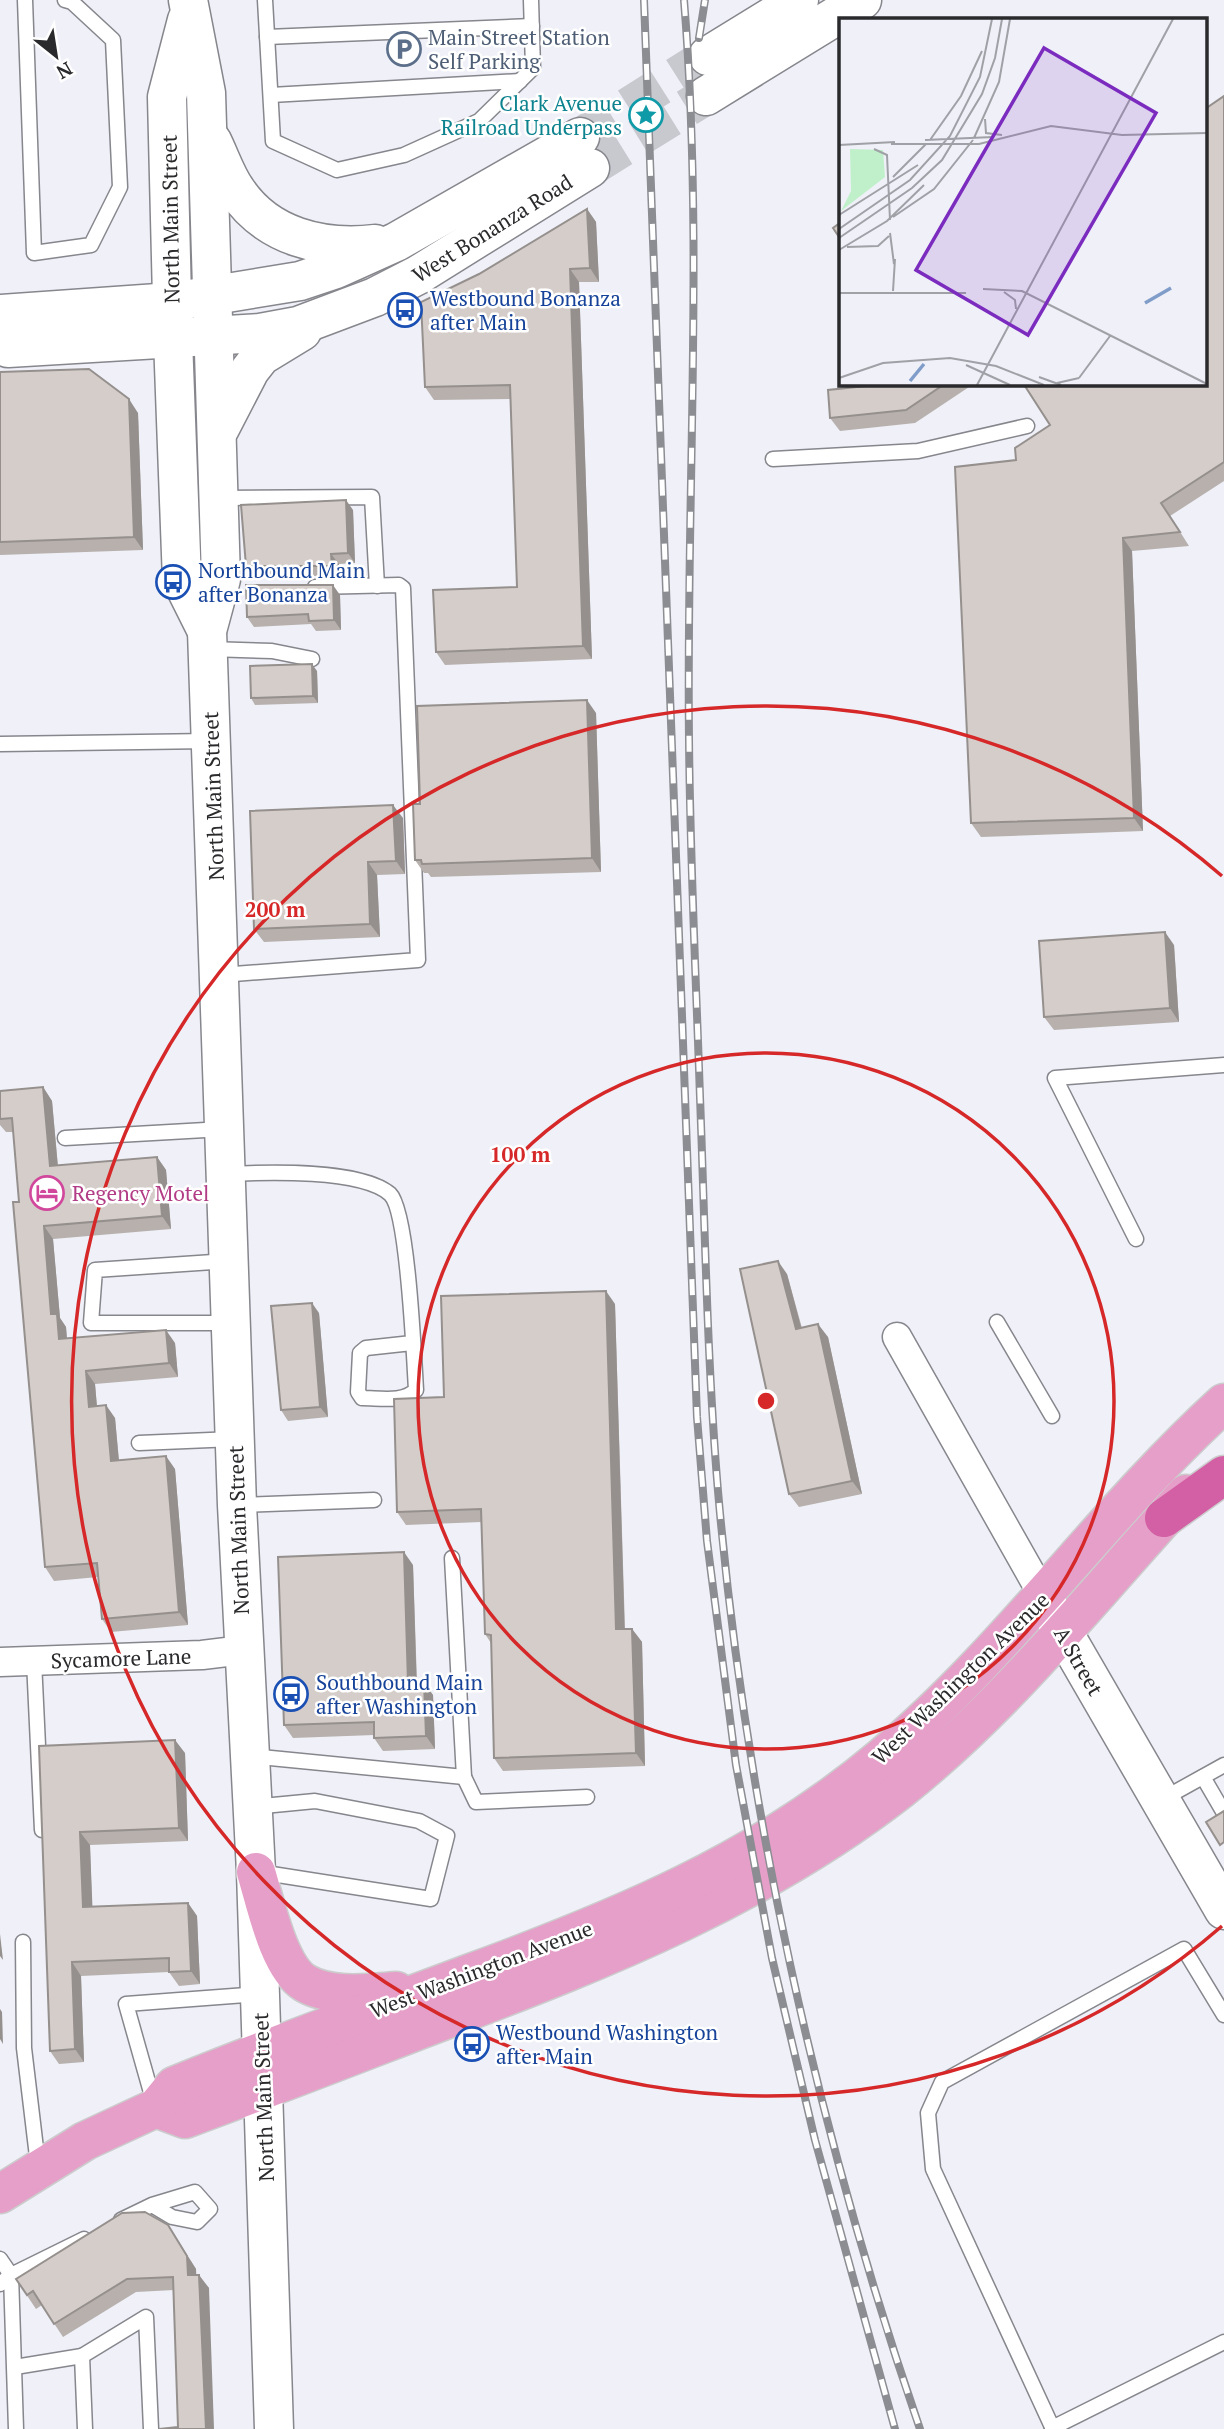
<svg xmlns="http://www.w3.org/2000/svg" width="1224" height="2429" font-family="'PT Serif',serif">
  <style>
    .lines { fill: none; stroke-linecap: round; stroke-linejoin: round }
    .secondary-tunnel { stroke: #c8c8cf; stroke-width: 38; stroke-dasharray: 38 19; stroke-linecap: butt }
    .lane-casing { stroke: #86868d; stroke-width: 17 }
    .street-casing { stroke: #86868d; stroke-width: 31 }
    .secondary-casing { stroke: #86868d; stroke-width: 41 }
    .primary-casing { stroke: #cccccd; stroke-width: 41 }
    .highway-casing { stroke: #cccccd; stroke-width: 41 }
    .lane { stroke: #fff; stroke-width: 14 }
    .street { stroke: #fff; stroke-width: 28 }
    .secondary { stroke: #fff; stroke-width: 38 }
    .primary { stroke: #e59fc8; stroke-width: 38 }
    .highway { stroke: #d35fa4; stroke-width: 38 }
    .rail-casing { stroke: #8c8d92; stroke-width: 8 }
    .rail { stroke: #fff; stroke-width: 5; stroke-dasharray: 16; stroke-linecap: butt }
    .wall { fill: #b7b0ad }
    .shaded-wall { fill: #95908d }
    .building { fill: #d5cdc9; stroke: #95908d; stroke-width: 2 }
    .ring { fill: none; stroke: #d62828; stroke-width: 3.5 }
    .labels { text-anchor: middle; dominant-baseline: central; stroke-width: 5; stroke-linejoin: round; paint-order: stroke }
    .service-label { font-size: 21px; fill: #4e5e75; stroke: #fff; text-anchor: start }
    .culture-label { font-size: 21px; fill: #0d838f; stroke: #fff; text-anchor: end }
    .street-label { font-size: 21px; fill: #2a2a2d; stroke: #fff }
    .transit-label { font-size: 21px; fill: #164399; stroke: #fff; text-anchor: start }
    .hotel-label { font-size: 21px; fill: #b23c85; stroke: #fff; text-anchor: start }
    .inset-river { fill: none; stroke: #809dca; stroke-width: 3.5 }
    .inset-road { fill: none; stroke: #a0a1a7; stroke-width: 2 }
    .view { fill: #7b2cbf; fill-opacity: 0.15; stroke: #7b2cbf; stroke-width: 3.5 }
    .inset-edge { fill: none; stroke: #2a2a2d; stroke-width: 3.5 }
    .centre { fill: #d62828; stroke: #fff; stroke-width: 3.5 }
    .ring-label { font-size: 21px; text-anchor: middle; font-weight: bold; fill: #d62828; stroke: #fff; stroke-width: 5; stroke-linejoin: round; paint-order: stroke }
  </style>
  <rect width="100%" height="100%" fill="#eff0f8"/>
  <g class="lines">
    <g class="secondary-tunnel">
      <polyline points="580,137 708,56"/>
      <polyline points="590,168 706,96"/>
    </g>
    <g class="lane-casing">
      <g id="lane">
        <polyline points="25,0 34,253 91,245 120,187 113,40 72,2 65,0"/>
        <polyline points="265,0 273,141 337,170 404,155 479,121 533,68 531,0"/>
        <polyline points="267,37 532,26"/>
        <polyline points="271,95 520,81"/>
        <polyline points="773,459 918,451 1027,426"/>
        <polyline points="220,498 372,497 377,586"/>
        <polyline points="209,649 272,651 312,659"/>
        <polyline points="0,744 210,741"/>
        <polyline points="221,975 418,960 403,588 399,585 315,587"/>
        <polyline points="65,1138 223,1129"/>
        <path d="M228 1174C266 1172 361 1169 390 1194 408 1211 414 1358 416 1390 403 1403 380 1398 362 1398L358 1392 360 1353 366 1348 412 1343"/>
        <polyline points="1136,1239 1055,1078 1224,1065"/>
        <polyline points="228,1261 95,1270 91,1323 228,1323"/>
        <polyline points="997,1322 1052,1416"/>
        <polyline points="139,1443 234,1439"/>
        <polyline points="239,1505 374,1500"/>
        <polyline points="34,1661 42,1830"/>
        <polyline points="250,1756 464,1777 452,1558"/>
        <polyline points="464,1777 476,1802 587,1797"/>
        <polyline points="1203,1777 1224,1813"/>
        <polyline points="1161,1800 1224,1765"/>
        <polyline points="253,1807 315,1801 419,1821 447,1836 431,1899 259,1872"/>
        <polyline points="23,1942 24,2048 38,2165"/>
        <polyline points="154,2103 126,2004 258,1994"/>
        <polyline points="121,2220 152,2205 195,2192 210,2209 197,2222 172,2217 152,2205"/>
        <polyline points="0,2259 11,2275 84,2239"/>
        <polyline points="0,2284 11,2275 16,2429"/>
        <polyline points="15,2367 82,2356"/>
        <polyline points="1052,2428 1224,2342"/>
        <polyline points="85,2429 82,2356 146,2317 151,2429"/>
        <polyline points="1053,2429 933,2169 928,2113 942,2082 1184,1949 1224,2015"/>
      </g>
    </g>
    <g class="street-casing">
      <g id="street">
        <polyline points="897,1337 1044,1597"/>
        <polyline points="0,1662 202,1655 243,1650"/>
      </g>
    </g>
    <g class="secondary-casing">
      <g id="secondary">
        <polyline points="188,0 206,93 221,579 207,631 237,1505 256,1872 274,2429"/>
        <polyline points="187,20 167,97 173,339 182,581 207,631"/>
        <polyline points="708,56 799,0"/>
        <polyline points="706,96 862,0"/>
        <path d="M212 141C220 157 226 176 236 190 267 237 322 250 375 244"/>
        <polyline points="0,314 172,302 300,281 336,269 396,242 580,137"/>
        <polyline points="0,344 8,348 260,333 298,326 375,297 418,275 590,168"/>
        <polyline points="220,428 250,370 261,356 302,331"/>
        <polyline points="1048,1606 1224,1910"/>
      </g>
    </g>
    <g class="primary-casing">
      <g id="primary">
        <path d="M256 1872C265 1901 278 1967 305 1983 330 1998 369 1993 396 1991"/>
        <path d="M156 2108 185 2119C272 2087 359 2053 445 2020 606 1959 764 1896 901 1789 1008 1704 1094 1594 1186 1494"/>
        <path d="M0 2194 85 2141 156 2108 174 2086C271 2046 370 2011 468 1974 618 1919 757 1862 881 1758 1008 1652 1102 1514 1224 1403"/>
      </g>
    </g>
    <g class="highway-casing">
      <polyline id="highway" points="1164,1518 1224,1475"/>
    </g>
    <use href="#lane" class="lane"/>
    <use href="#street" class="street"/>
    <use href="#secondary" class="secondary"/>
    <use href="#primary" class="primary"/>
    <use href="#highway" class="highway"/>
    <g class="rail-casing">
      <g id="rail">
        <polyline points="644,0 697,1417 707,1541 736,1765 772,1958 815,2140 895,2429"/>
        <path d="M684 0C704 246 686 493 689 739 690 859 696 978 700 1097 705 1228 707 1360 718 1491 745 1805 817 2131 920 2429"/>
        <polyline points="699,38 705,0"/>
      </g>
    </g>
    <use href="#rail" class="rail"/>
  </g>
  <g class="wall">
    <polygon points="1224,96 1224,481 1170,516 1189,546 1132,551 1143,831 981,837 971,823 1016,460 1050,425"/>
    <polygon points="587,209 596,222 599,282 579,282 592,659 445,665 436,652 517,587 511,399 434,400 425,387 479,274"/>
    <polygon points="0,372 138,413 143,550 0,555"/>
    <polygon points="895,383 975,383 915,423 840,431 830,418"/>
    <polygon points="353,510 355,563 339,564 339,576 253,576 246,566"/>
    <polygon points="340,595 341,630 316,631 311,624 254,627 247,617"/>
    <polygon points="317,671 318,703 255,705 251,698"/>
    <polygon points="596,713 601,872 431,877 428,873 424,873 415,860"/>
    <polygon points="403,818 405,874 377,875 380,937 264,942 254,929"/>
    <polygon points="1174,945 1179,1022 1054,1030 1044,1017"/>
    <polygon points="43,1087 52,1101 58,1166 157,1157 166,1170 171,1229 53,1239 60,1318 66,1327 67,1339 175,1343 178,1377 95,1384 97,1406 115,1418 119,1460 175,1469 188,1625 111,1632 102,1619 98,1577 54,1581 45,1567 19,1202 13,1132 6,1132 0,1125 0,1091"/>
    <polygon points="787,1274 802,1328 828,1337 862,1494 799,1507 789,1494"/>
    <polygon points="615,1304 625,1629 632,1629 642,1642 645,1766 503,1771 494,1758 491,1643 485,1634 481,1522 406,1525 397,1512 444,1397"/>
    <polygon points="319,1313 328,1417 288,1421 281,1410"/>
    <polygon points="413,1565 417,1682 433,1695 435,1749 383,1751 374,1738 374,1735 293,1738 284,1725"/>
    <polygon points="39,1746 185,1753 188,1841 90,1845 92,1907 188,1903 197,1916 200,1984 179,1986 169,1972 81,1976 84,2062 59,2064 50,2051"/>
    <polygon points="168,2225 196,2269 196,2275 209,2288 178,2427 174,2290 136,2292 63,2337 42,2305 36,2309 16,2279"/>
  </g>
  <g class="shaded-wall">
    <polygon points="587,209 596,222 599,282 590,268"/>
    <polygon points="570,269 579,282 592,659 583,646"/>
    <polygon points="129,399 138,413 143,550 134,537"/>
    <polygon points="346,500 353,510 355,563 348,553"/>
    <polygon points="1123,538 1132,551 1143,831 1134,818"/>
    <polygon points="331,554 339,564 339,576 332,566"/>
    <polygon points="333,585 340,595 341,630 334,620"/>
    <polygon points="312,664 317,671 318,703 313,696"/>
    <polygon points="587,700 596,713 601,872 592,858"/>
    <polygon points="393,805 403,818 405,874 396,861"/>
    <polygon points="368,862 377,875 380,937 370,924"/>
    <polygon points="1165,932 1174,945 1179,1022 1170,1008"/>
    <polygon points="43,1087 52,1101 59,1180 50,1166"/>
    <polygon points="157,1157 166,1170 171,1229 162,1216"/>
    <polygon points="44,1226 53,1239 60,1318 66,1327 68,1353 59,1339 51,1314"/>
    <polygon points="778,1261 787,1274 805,1342 796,1329"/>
    <polygon points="606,1291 615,1304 625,1642 616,1629"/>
    <polygon points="312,1303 319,1313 328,1417 320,1407"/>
    <polygon points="818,1324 828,1337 862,1494 852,1481"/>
    <polygon points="166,1330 175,1343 178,1377 169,1363"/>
    <polygon points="86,1371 95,1384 98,1420 89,1407"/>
    <polygon points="106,1405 115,1418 120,1474 111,1461"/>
    <polygon points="166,1456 175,1469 188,1625 179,1612"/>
    <polygon points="404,1552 413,1565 417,1695 408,1682"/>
    <polygon points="632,1629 642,1642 645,1766 636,1753"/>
    <polygon points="424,1682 433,1695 435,1749 426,1736"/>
    <polygon points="175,1740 185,1753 188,1841 179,1828"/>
    <polygon points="80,1832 90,1845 93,1921 83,1907"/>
    <polygon points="188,1903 197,1916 200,1984 191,1971"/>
    <polygon points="0,1934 3,1960 0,1956"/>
    <polygon points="72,1962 81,1976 84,2062 75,2049"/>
    <polygon points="0,2009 2,2012 3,2044 0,2039"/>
    <polygon points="168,2225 196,2269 197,2289 188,2275"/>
    <polygon points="199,2275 209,2288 214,2429 206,2429"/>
  </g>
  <g class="building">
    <polygon points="1224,96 1224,462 1161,503 1180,532 1123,538 1134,818 971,823 955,467 1016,460 1015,448 1050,425 1023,383 1205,383 1205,109"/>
    <polygon points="587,209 590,268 570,269 583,646 436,652 433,590 517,587 510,385 425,387 421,302 479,274"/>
    <polygon points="841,222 841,240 833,228"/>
    <polygon points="89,369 129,399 134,537 0,542 0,372"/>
    <polygon points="895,383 946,383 906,410 830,418 828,390"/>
    <polygon points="346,500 348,553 331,554 332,566 246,566 241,505"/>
    <polygon points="246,585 333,585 334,620 309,621 308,614 247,617"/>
    <polygon points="312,664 313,696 251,698 250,666"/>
    <polygon points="587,700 592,858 422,864 421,860 415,860 413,804 420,804 417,706"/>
    <polygon points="393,805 396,861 368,862 370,924 254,929 250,811"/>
    <polygon points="1165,932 1170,1008 1044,1017 1039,941"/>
    <polygon points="43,1087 50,1166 157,1157 162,1216 44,1226 51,1314 57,1314 59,1339 166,1330 169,1363 86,1371 89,1407 106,1405 111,1461 166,1456 179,1612 102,1619 97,1563 45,1567 13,1202 19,1202 12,1118 0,1119 0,1091"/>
    <polygon points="778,1261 796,1329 818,1324 852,1481 789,1494 740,1269"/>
    <polygon points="606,1291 616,1629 632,1629 636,1753 494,1758 491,1635 485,1634 481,1509 397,1512 394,1399 444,1397 441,1296"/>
    <polygon points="312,1303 320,1407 281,1410 271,1306"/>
    <polygon points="404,1552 408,1682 424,1682 426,1736 374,1738 374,1722 284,1725 278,1557"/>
    <polygon points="175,1740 179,1828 80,1832 83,1907 188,1903 191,1971 169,1972 169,1958 72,1962 75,2049 50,2051 39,1746"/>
    <polygon points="1224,1811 1224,1842 1220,1845 1206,1822"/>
    <polygon points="145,2212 168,2225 187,2256 188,2275 199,2275 206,2429 159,2429 178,2427 173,2277 127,2279 54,2324 33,2291 27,2295 16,2279 122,2213"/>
  </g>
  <g class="ring">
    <circle cx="766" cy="1401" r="348"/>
    <path d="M1222 1926A695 695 0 1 1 1222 876"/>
  </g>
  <defs>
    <g id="parking-ring" transform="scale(1.75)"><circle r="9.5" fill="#fff" stroke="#5c6f8a" stroke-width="1.5"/><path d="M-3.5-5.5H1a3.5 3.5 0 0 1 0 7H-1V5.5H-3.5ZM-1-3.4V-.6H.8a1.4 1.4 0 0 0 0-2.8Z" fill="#5c6f8a"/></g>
    <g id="sight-ring" transform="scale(1.75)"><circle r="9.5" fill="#fff" stroke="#0f9aa8" stroke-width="1.5"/><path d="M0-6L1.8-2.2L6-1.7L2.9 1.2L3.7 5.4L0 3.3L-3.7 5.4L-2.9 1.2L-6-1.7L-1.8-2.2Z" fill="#0f9aa8"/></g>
    <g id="bus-ring" transform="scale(1.75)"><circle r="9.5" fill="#fff" stroke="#1a4fb4" stroke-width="1.5"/><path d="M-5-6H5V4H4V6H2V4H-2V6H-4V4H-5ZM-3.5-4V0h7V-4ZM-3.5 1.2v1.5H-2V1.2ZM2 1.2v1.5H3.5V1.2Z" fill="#1a4fb4"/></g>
    <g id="hotel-ring" transform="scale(1.75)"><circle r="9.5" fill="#fff" stroke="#d1479c" stroke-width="1.5"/><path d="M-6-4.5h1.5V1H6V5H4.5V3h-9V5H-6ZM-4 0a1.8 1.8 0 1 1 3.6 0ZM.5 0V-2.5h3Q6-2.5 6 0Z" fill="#d1479c"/></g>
  </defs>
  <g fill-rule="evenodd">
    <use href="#parking-ring" x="404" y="49"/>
    <use href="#sight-ring" x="646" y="115"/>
    <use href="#bus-ring" x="405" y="310"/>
    <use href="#bus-ring" x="173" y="582"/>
    <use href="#hotel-ring" x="47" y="1193"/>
    <use href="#bus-ring" x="291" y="1694"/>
    <use href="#bus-ring" x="472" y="2044"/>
  </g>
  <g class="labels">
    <g class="service-label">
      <text x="428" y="37">Main Street Station<tspan x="428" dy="24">Self Parking</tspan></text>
    </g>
    <g class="culture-label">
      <text x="622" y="103">Clark Avenue<tspan x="622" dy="24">Railroad Underpass</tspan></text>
    </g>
    <g class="street-label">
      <text transform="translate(170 219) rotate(-91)">North Main Street</text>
      <text transform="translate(492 228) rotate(-32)">West Bonanza Road</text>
      <text transform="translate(213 796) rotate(-92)">North Main Street</text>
      <text transform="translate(238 1530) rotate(-92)">North Main Street</text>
      <text transform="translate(121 1658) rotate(-2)">Sycamore Lane</text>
      <text transform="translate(1079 1661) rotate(60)">A Street</text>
      <text transform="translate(960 1678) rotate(-44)">West Washington Avenue</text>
      <text transform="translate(481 1969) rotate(-21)">West Washington Avenue</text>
      <text transform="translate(263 2097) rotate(-92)">North Main Street</text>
    </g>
    <g class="transit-label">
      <text x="430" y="298">Westbound Bonanza<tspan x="430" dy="24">after Main</tspan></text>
      <text x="198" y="570">Northbound Main<tspan x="198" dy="24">after Bonanza</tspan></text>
      <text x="316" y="1682">Southbound Main<tspan x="316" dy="24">after Washington</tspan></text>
      <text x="496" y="2032">Westbound Washington<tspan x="496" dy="24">after Main</tspan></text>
    </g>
    <g class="hotel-label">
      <text x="72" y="1193">Regency Motel</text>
    </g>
  </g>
  <g transform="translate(839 18)">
    <rect width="368" height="368" fill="#eff0f8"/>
    <path d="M11 131 44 132 46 159 2 193 12 173Z" fill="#c0f0ca"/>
    <path class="inset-river" d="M306 285 332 270M71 363 85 346"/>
    <path class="inset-road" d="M146 101 147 115 163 117M135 120 160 64 171 1M86 122 154 119M91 122 122 78 143 33M52 126H140L212 108 283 117 368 115M0 127 56 124M35 131 48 137 51 202M54 159 87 126M0 197 79 147M54 199 95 171 134 122M0 211 71 162 111 118 141 59 153 1M51 215 55 246M0 220 73 170 103 142 143 76 156 40 163 1M8 229 39 228 50 218M0 232 48 203 85 167M144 271 183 273 368 366M54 273 56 241M165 274 176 282 177 291M0 275H127M127 347 171 367M200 359 222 367M0 360 44 345 111 340 157 348 205 367M240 360 271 318M218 365 240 360M138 367 334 1"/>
    <path class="view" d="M205 30 317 95 189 317 77 252Z"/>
    <rect width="368" height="368" class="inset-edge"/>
  </g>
  <circle cx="766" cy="1401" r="10" class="centre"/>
  <g class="ring-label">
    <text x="275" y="917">200 m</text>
    <text x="520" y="1162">100 m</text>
  </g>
  <g transform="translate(56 56) rotate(150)" stroke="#ffffff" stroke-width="5" paint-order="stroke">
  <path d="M0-5L12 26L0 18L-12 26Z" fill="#2a2a2d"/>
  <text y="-10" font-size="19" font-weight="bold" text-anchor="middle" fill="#2a2a2d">N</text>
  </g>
</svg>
